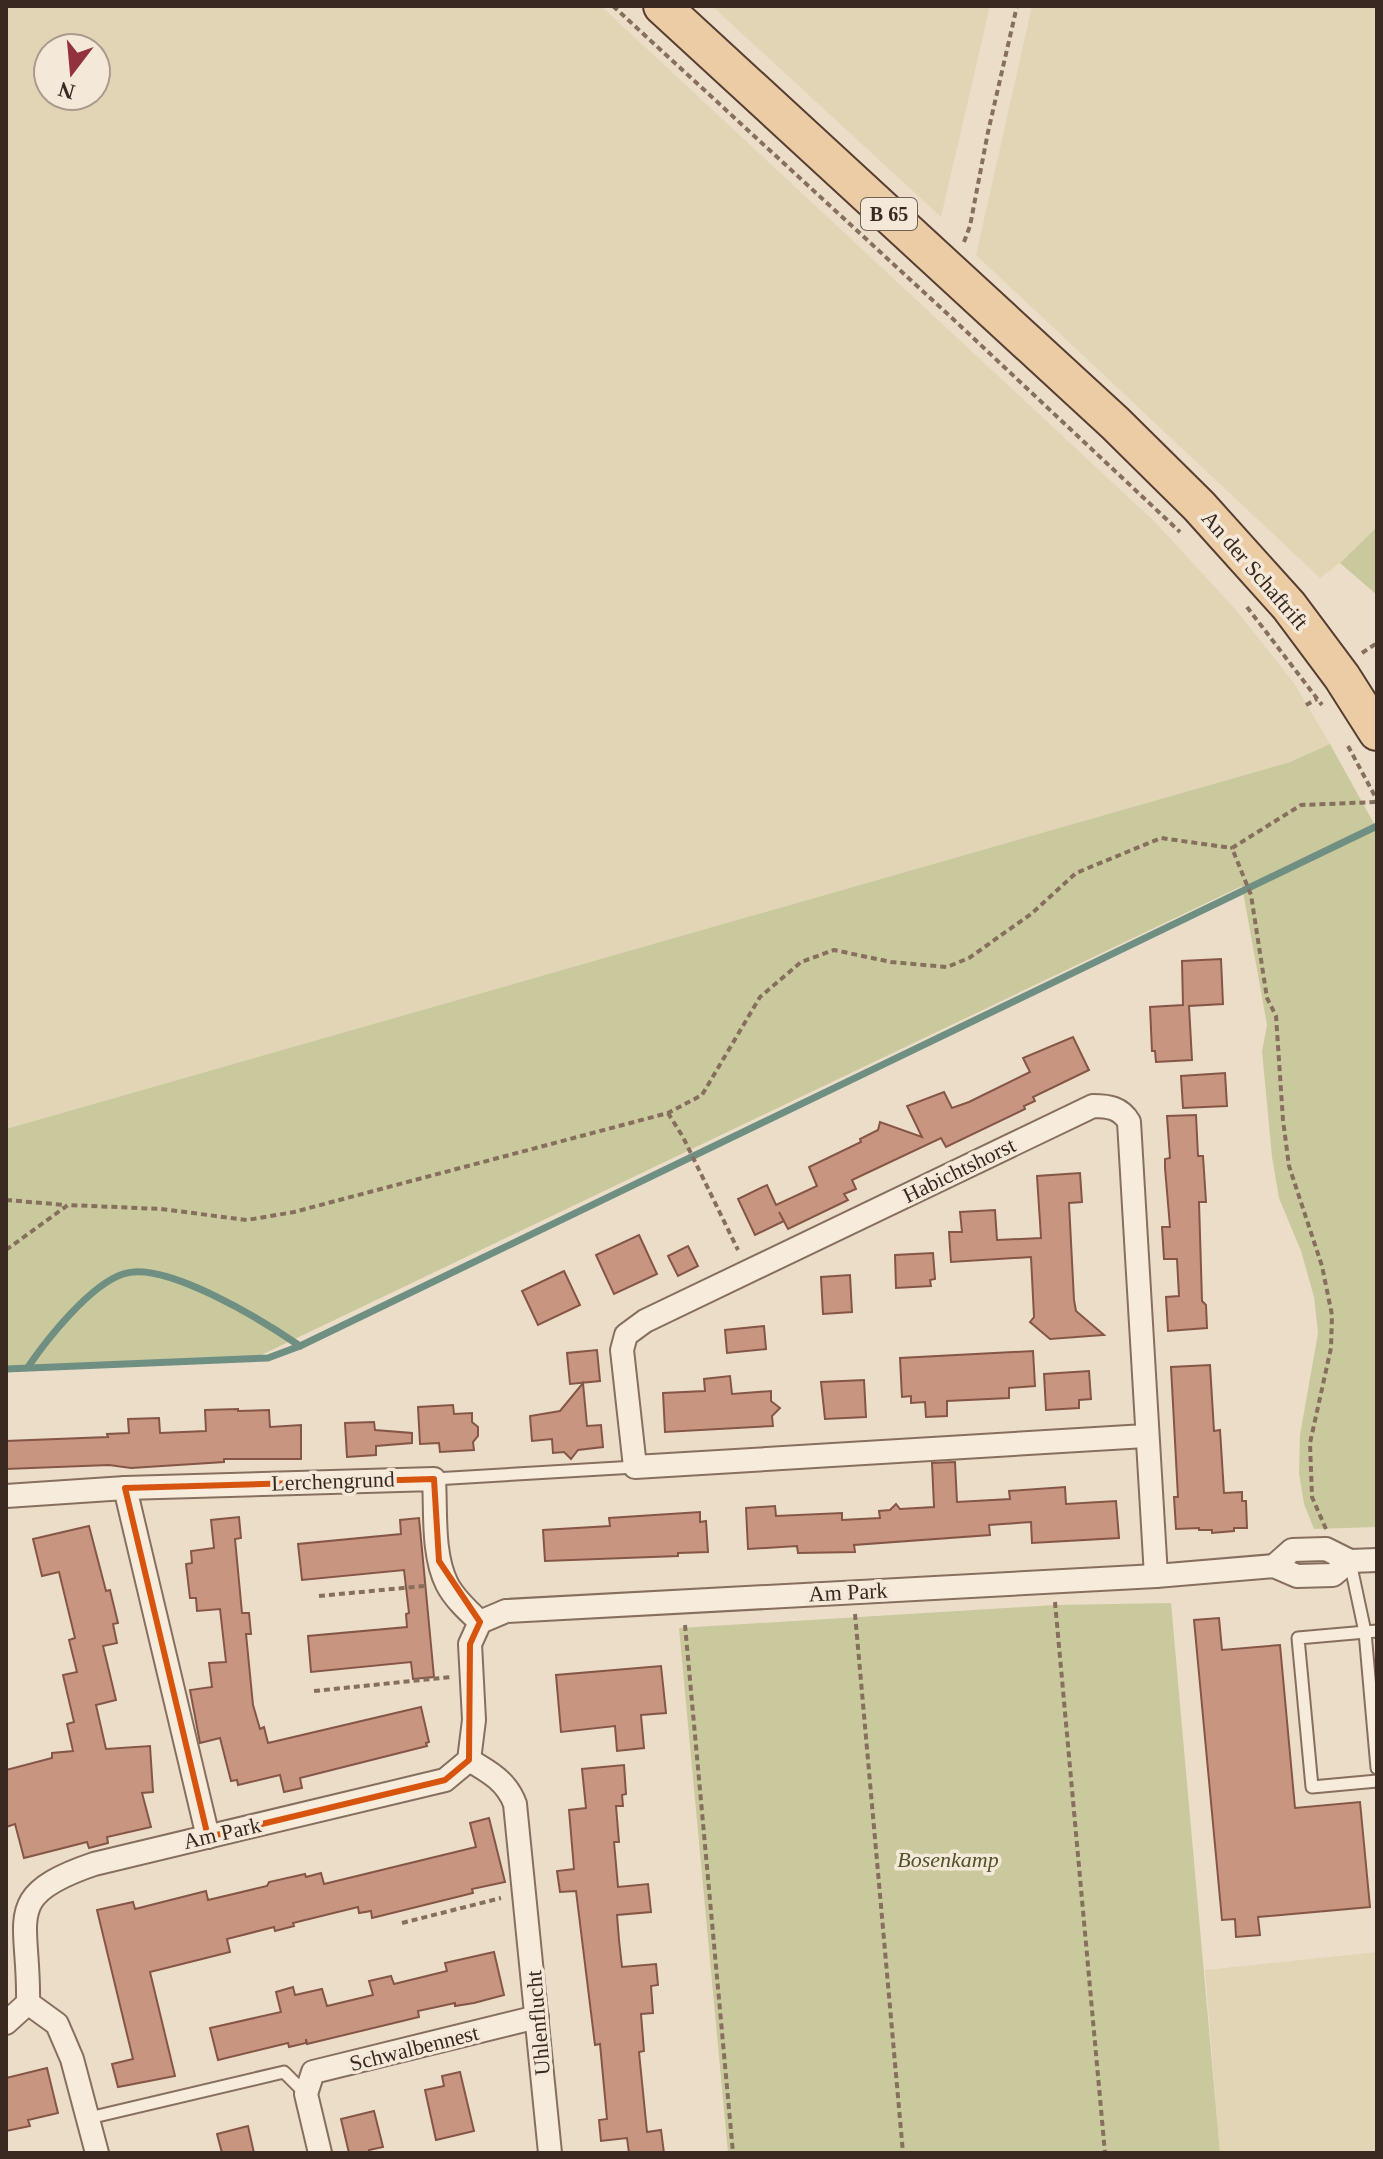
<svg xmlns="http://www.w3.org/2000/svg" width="1383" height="2159" font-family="'Times New Roman',serif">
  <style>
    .farmland { fill: #e1d5b6; fill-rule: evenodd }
    .green { fill: #cac99d }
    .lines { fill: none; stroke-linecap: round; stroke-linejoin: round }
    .stream { stroke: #708f83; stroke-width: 7 }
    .building { fill: #c89581; stroke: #855646; stroke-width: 2 }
    .service-casing { stroke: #876f5e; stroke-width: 15 }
    .minor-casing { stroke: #876f5e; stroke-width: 26 }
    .primary-casing { stroke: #563e32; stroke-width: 40 }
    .path { stroke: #876f5e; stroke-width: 4; stroke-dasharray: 6 4; stroke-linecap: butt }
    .service { stroke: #f7ebdc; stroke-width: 11 }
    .minor { stroke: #f7ebdc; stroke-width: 22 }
    .primary { stroke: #eccca4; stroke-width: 36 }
    .marked { fill: none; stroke: #d6540e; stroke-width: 6; stroke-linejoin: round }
    .labels { text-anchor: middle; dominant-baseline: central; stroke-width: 7; stroke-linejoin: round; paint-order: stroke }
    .shield { fill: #f4e8d8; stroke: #716258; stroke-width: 2 }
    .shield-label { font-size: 20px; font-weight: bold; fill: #392921 }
    .street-label { font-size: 22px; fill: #392921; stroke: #f4e8d8 }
    .park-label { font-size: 22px; font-style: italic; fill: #4f5429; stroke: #f4e8d8 }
  </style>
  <rect width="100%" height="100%" fill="#ecddc9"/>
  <g class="farmland">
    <path d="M6 6H601L1156 523 1236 610 1294 683 1330 744 1290 762 6 1129ZM48 48H96V96H48Z"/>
    <polygon points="712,6 990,6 941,217"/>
    <polygon points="1032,6 1377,6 1377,527 1340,563 1320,578 976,255"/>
    <polygon points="1377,1952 1377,2153 1220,2153 1205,1970"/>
  </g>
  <g class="green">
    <polygon points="1377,527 1377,595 1340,563"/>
    <polygon points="1330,744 1377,829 1377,1527 1314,1529 1304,1504 1299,1473 1300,1435 1318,1333 1314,1297 1301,1251 1279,1198 1272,1157 1262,1051 1267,1025 1242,886 253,1359 6,1371 6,1129 1290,762"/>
    <polygon points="1171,1603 1220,2153 728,2153 679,1628 1055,1605"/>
  </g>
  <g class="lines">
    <g class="stream">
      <path d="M28 1367C47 1339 90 1285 123 1274 164 1259 265 1322 300 1346"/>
      <polyline points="6,1369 268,1358 300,1346 1377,826"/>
    </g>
  </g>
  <g class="building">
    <polygon points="1221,959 1223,1004 1189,1006 1192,1060 1156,1062 1155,1051 1152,1051 1150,1007 1183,1005 1182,961"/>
    <polygon points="1073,1037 1089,1070 1033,1097 1035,1101 1024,1106 1025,1109 946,1147 941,1138 852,1180 856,1189 844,1194 848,1200 788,1229 779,1212 784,1221 755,1235 738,1199 767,1185 776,1205 817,1186 809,1167 861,1142 860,1139 878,1130 880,1122 922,1137 907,1106 944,1092 952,1108 969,1102 1030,1072 1023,1058"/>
    <polygon points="1225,1073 1227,1106 1183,1108 1181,1076"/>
    <polygon points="1196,1115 1198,1156 1203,1156 1206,1202 1199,1202 1202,1301 1206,1305 1207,1328 1168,1331 1166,1297 1179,1296 1177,1259 1164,1259 1162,1227 1170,1227 1165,1168 1165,1159 1170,1158 1167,1116"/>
    <polygon points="1080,1173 1082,1202 1069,1203 1074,1300 1076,1311 1104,1335 1050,1339 1030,1322 1034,1317 1031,1257 951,1262 949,1232 962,1232 960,1212 995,1210 997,1240 1041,1238 1037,1176"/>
    <polygon points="639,1235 657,1274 614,1294 596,1255"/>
    <polygon points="688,1246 698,1266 678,1276 668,1256"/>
    <polygon points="933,1253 935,1279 930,1280 931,1286 896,1288 895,1255"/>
    <polygon points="564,1271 580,1305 538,1325 522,1291"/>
    <polygon points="850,1275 852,1312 823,1314 821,1277"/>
    <polygon points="764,1326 766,1349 727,1353 725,1330"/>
    <polygon points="597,1350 600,1381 570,1384 567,1353"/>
    <polygon points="1033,1351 1035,1386 1009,1388 1009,1398 947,1401 947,1416 926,1417 925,1402 911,1403 911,1396 902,1397 900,1358"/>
    <polygon points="1210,1365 1214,1431 1220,1430 1224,1493 1242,1492 1242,1501 1246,1501 1247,1528 1234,1528 1234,1531 1212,1533 1212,1530 1199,1530 1199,1528 1176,1529 1174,1497 1178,1497 1171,1367"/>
    <polygon points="1089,1371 1091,1399 1079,1400 1079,1408 1046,1410 1044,1374"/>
    <polygon points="730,1376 732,1394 771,1391 771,1401 780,1408 772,1416 773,1426 665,1432 663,1393 705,1391 704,1379"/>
    <polygon points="864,1380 866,1417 825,1419 821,1382"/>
    <polygon points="583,1383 587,1426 601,1425 603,1447 578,1450 571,1459 564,1452 553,1453 552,1439 532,1441 530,1416 560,1411"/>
    <polygon points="453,1405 454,1414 472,1413 472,1422 478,1427 478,1436 473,1442 474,1450 440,1452 439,1443 420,1444 418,1407"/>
    <polygon points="238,1409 238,1411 269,1410 270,1427 301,1425 301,1459 224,1459 224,1462 131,1468 109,1465 6,1469 6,1441 108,1437 107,1434 129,1433 128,1419 159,1418 160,1433 206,1431 205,1410"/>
    <polygon points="374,1422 375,1430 412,1433 412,1443 376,1446 376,1455 347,1457 345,1423"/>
    <polygon points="955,1462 957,1502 1010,1499 1009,1491 1065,1487 1066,1504 1116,1501 1119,1538 1032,1543 1031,1522 989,1525 990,1535 854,1545 855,1552 798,1553 797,1546 748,1549 746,1508 775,1506 776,1516 842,1513 842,1520 880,1518 879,1511 890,1510 896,1504 900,1509 934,1507 932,1463"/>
    <polygon points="700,1512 700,1522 706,1521 708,1552 678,1553 678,1556 545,1561 543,1530 610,1526 609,1518"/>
    <polygon points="239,1517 241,1538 235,1539 242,1613 249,1613 251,1634 246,1634 253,1705 260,1729 264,1727 268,1743 421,1707 429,1742 426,1743 427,1746 300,1778 302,1788 284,1792 280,1775 238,1785 237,1780 231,1781 220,1738 200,1743 190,1690 212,1687 209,1663 226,1662 220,1609 197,1611 196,1598 190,1598 186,1564 192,1563 191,1551 214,1548 211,1520"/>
    <polygon points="419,1518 434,1677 413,1679 411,1662 311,1672 308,1636 407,1627 406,1614 409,1613 404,1570 302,1580 298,1544 401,1534 400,1520"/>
    <polygon points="89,1526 106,1591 110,1590 118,1623 113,1624 117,1643 103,1646 116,1700 96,1705 106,1749 150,1746 153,1792 142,1793 151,1827 107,1837 108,1843 89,1848 87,1842 24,1858 15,1824 6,1827 6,1770 52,1758 52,1753 73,1751 67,1724 74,1722 63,1675 77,1672 69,1640 75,1638 59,1572 42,1576 33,1539"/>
    <polygon points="1219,1618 1222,1650 1280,1645 1295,1808 1360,1802 1370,1907 1258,1917 1260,1935 1236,1937 1235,1919 1222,1920 1194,1620"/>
    <polygon points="661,1666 666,1713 641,1715 644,1748 617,1751 615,1726 561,1732 556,1675"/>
    <polygon points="624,1765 626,1794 622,1795 623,1806 616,1806 619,1842 614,1842 618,1887 648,1884 651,1912 617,1915 619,1940 622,1967 656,1964 658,1985 651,1986 653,2013 641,2014 644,2051 639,2052 647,2132 661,2130 664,2153 629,2153 627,2138 601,2141 599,2120 607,2119 600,2044 595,2045 576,1891 560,1892 557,1871 574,1869 569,1810 586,1808 582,1769"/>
    <polygon points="489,1818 505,1882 472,1889 473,1893 372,1918 371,1911 359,1913 358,1907 293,1923 294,1926 275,1931 274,1927 227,1939 230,1952 150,1972 175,2076 118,2087 112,2064 133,2059 97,1910 133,1902 135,1909 206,1891 208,1900 267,1886 269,1882 305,1874 306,1877 321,1873 324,1884 476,1847 470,1823"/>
    <polygon points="494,1952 504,1995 474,2003 455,2006 455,2003 418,2011 419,2017 307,2044 306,2039 306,2043 289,2047 288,2043 218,2060 210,2028 281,2012 276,1992 293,1987 295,1995 322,1989 327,2006 373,1995 369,1981 391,1976 394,1984 447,1971 445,1963"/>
    <polygon points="47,2068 58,2113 28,2120 30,2126 6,2131 6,2078"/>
    <polygon points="460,2072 474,2131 436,2140 425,2090 444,2086 442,2076"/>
    <polygon points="374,2111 383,2147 369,2150 369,2153 349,2153 341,2119"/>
    <polygon points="248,2126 254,2153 222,2153 217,2134"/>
  </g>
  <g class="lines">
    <g class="service-casing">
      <g id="service">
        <polyline points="434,1479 635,1467"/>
        <polyline points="1350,1562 1365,1632 1377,1768"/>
        <polyline points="1377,1631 1298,1638 1312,1787 1377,1781"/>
        <polyline points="89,2118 284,2072 306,2094"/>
      </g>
    </g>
    <g class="minor-casing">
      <g id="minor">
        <path d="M1145 1436 635 1467 622 1350 626 1335 645 1321 1093 1106C1109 1106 1121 1108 1129 1122L1156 1576"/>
        <polyline points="125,1488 208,1837"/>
        <path d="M6 1496 125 1488 434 1479C436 1511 432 1554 447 1584 454 1598 468 1611 480 1622"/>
        <polyline points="1274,1566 1292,1550 1326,1549 1350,1561 1377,1560"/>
        <path d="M469 1760C490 1772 507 1782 515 1804L550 2153"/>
        <polyline points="28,2003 57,2024 72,2059 97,2153"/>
        <path d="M6 2023 28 2003C30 1918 0 1896 94 1864L445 1780 469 1760 474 1720 470 1644 480 1622 506 1611 1156 1576 1274 1566 1297 1576 1333 1575 1350 1561"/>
        <polyline points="320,2153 306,2094 313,2072 537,2017"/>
      </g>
    </g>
    <g class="primary-casing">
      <polyline id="primary" points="662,6 1115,423 1199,506 1289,606 1342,677 1377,732"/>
    </g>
    <g class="path">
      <polyline points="613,6 953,319 1180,532"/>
      <polyline points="964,242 970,226 988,132 1017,6"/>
      <polyline points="1247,607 1322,705"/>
      <polyline points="1362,653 1377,643"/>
      <polyline points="1306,705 1317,699"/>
      <polyline points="1348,746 1377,800"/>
      <polyline points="668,1113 683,1137 738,1250"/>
      <polyline points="6,1200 66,1205"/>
      <polyline points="6,1250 68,1205 161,1209 247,1220 294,1212 668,1113 702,1095 760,997 801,962 834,950 891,962 947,967 969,958 1031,914 1076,873 1161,838 1232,848"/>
      <polyline points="1326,1529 1312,1497 1310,1443 1331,1348 1332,1315 1322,1266 1289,1166 1283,1120 1276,1016 1267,998 1251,895 1232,848 1301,805 1377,802"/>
      <polyline points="319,1596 424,1586"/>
      <polyline points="1055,1602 1105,2153"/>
      <polyline points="855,1614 903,2153"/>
      <polyline points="685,1625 733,2153"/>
      <polyline points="314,1691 451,1677"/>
      <polyline points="402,1923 501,1898"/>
    </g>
    <use href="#service" class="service"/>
    <use href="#minor" class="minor"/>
    <use href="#primary" class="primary"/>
  </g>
  <path class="marked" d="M434 1479 439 1561 480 1622 470 1644 469 1760 445 1780 208 1837 125 1488Z"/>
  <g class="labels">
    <rect class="shield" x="861" y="198" width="56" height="32" rx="6"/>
    <g class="shield-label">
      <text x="889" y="214">B 65</text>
    </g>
    <g class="street-label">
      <text transform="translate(1255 570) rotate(49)">An der Schaftrift</text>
      <text transform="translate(959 1170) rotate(-26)">Habichtshorst</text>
      <text transform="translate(333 1481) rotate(-2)">Lerchengrund</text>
      <text transform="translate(848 1592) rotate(-3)">Am Park</text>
      <text transform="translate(222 1833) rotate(-13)">Am Park</text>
      <text transform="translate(538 2023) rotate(-95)">Uhlenflucht</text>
      <text transform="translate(414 2048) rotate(-14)">Schwalbennest</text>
    </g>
    <g class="park-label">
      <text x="948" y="1859">Bosenkamp</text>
    </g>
  </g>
  <rect width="1383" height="2159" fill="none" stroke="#392921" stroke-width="16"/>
  <g transform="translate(72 72) rotate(196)"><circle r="38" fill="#f4e8d8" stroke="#a99c8f" stroke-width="2"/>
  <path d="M0-6L14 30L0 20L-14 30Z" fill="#93323f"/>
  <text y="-12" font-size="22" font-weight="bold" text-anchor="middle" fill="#392921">N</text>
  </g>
</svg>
